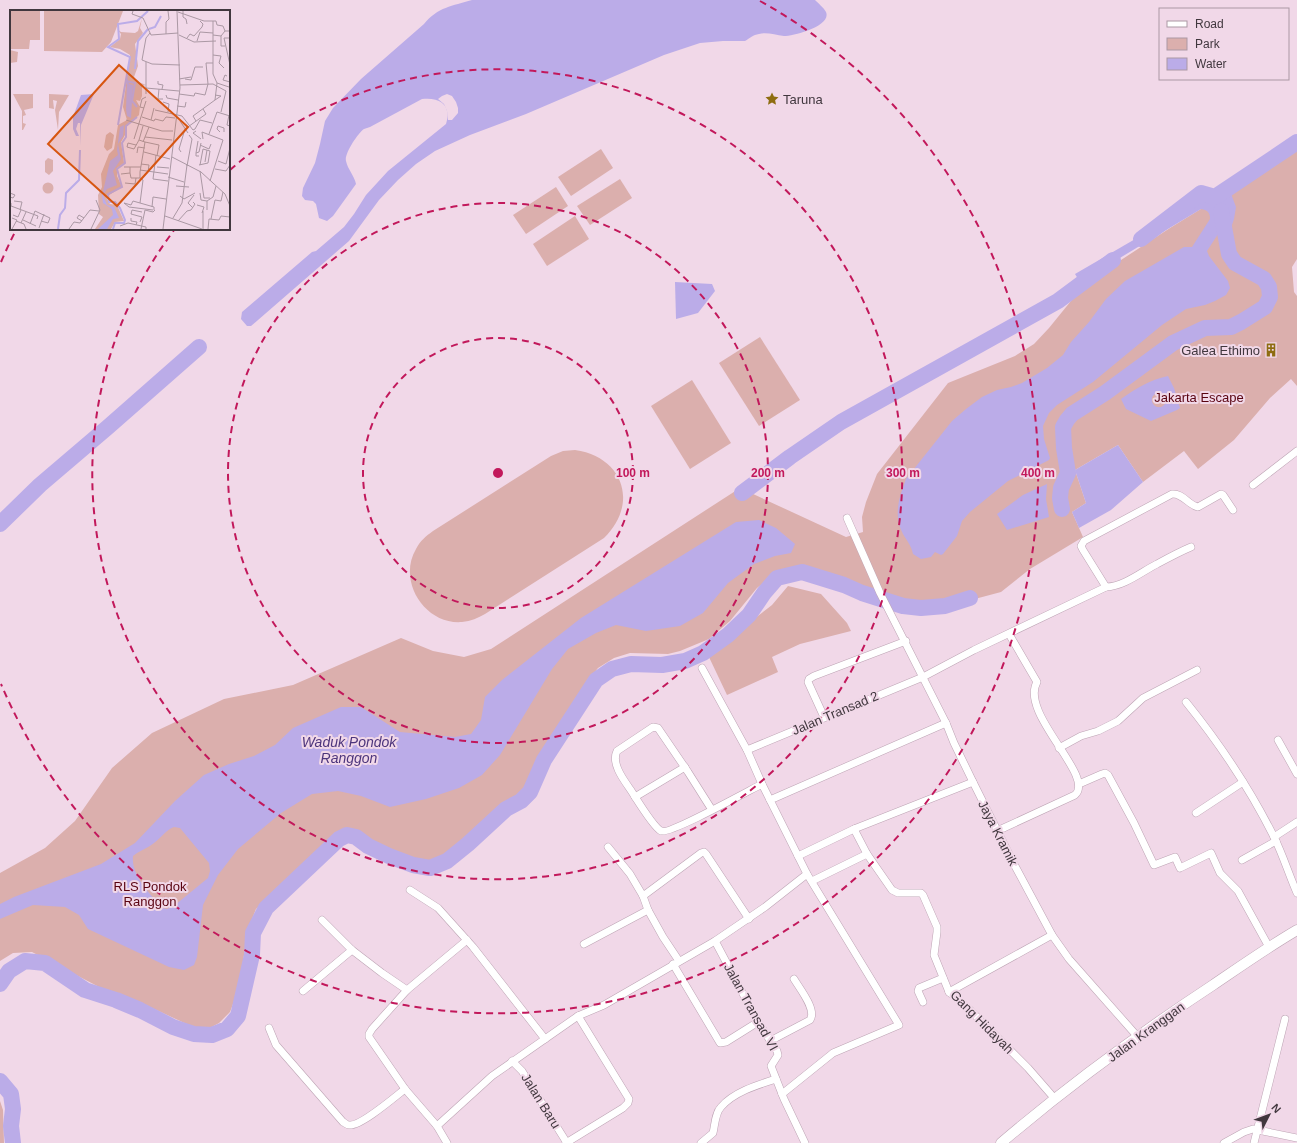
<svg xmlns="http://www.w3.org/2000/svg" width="1297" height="1143" font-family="Arial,sans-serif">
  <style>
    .green { fill: #dbafad }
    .water { fill: #bbace8; fill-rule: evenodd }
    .pier { fill: #f1d8e8 }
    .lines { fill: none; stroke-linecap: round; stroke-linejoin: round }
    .river { stroke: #bbace8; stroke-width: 16 }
    .minor-casing { stroke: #bda4b4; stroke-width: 8 }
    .secondary-casing { stroke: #bda4b4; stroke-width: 11 }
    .minor { stroke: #fff; stroke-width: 7 }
    .secondary { stroke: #fff; stroke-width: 10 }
    .ring { fill: none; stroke: #c2185b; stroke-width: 2; stroke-dasharray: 7 5 }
    .labels { text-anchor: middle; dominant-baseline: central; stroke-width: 4; stroke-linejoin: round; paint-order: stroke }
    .poi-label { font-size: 13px; fill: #41373e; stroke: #f1d8e8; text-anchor: start }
    .park-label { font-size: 13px; fill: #590311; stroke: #f1d8e8 }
    .street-label { font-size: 13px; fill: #41373e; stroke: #f1d8e8 }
    .water-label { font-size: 14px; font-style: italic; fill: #4d357c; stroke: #f1d8e8 }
    .inset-river { fill: none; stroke: #bbace8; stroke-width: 2 }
    .inset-road { fill: none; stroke: #ab98a4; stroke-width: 1 }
    .view { fill: #d75611; fill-opacity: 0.15; stroke: #d75611; stroke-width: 2 }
    .inset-edge { fill: none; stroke: #41373e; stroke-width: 2 }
    .centre { fill: #c2185b; stroke: #f1d8e8; stroke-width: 2 }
    .ring-label { font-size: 12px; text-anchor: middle; font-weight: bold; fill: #c2185b; stroke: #f1d8e8; stroke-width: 4; stroke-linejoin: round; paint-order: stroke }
  </style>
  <rect width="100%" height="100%" fill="#f1d8e8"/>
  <g class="green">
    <polygon points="1297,144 1297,259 1292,267 1294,292 1297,296 1297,386 1291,379 1270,398 1234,440 1198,469 1184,451 1143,482 1118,445 1075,470 1086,503 1072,512 1083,537 1030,569 1001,592 971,600 967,593 937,603 919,604 905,603 800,568 789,569 770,578 757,588 730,621 709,639 680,651 668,654 630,653 614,658 598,668 583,687 529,787 523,794 499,808 460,845 445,857 429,863 414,860 377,846 358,834 347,832 336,836 256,909 248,929 239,988 230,1012 219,1023 208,1029 193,1027 137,1001 101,988 32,952 13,953 0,961 0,873 45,848 75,821 112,768 152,733 224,699 293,685 401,638 433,651 464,657 491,649 740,488 846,537 863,532 862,517 866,502 877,474 948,383 1015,356 1034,344 1049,328 1075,296 1095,277 1170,228 1230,191 1235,184"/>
    <polygon points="601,149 613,168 571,196 558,177"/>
    <polygon points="620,179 632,198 590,225 577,206"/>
    <polygon points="556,187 568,206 526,234 513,215"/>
    <polygon points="575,216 589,239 547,266 533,244"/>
    <polygon points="760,337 800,400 759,426 719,363"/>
    <polygon points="692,380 731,443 690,469 651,406"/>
    <path d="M575 450C624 457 639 504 604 538L485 614C478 618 471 621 462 622 425 625 397 581 416 549 420 541 426 536 433 531L551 456 563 451Z"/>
    <polygon points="788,586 821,594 847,623 851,631 800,644 772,657 778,672 727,695 708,655 772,605"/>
    <polygon points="0,1101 3,1110 4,1143 0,1143"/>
  </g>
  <g class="water">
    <path d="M472 0H815C818 3 824 8 826 12 832 26 793 36 784 36 775 35 767 32 759 34 753 35 750 38 745 41H723L700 43 664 55 526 114 470 135 435 151 416 164 398 180 379 200 349 241 251 326H247L241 319 242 312 312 252 316 251 344 227 354 214 366 195 388 171 446 124C452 105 440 97 422 99L370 127C368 128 366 128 364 129 358 133 344 154 346 161 348 170 354 175 356 184L333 216 327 221 319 218 316 204 313 201 305 200 302 196 303 188 315 163 320 144 325 121 333 108 361 79 424 24C438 7 452 6 472 0Z"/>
    <path d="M1249 168 1252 172 1235 184 1230 191 1236 207 1234 219 1230 231H1220L1207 251 1209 256 1228 281 1230 288 1226 295 1215 301 1205 305 1186 309 1162 325 1093 382 1057 405 1049 413 1043 426 1044 439 1050 458 1049 460 1008 481 970 512 962 521 957 536 943 554 941 555 935 552 931 557 921 559 913 554C911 545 907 541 903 534 893 515 899 498 906 479L952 421 966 409 982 397 997 390 1011 387 1022 383 1047 368 1063 355 1071 342 1089 322 1106 299 1125 281 1184 247H1192L1210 219C1210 212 1207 210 1201 209L1080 282 1075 274 1204 199Z"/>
    <polygon points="675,282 712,284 715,291 698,313 676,319"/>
    <path d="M1168 376 1174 388 1180 408 1177 410 1151 421 1126 409 1121 399C1137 388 1149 380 1168 376ZM1159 392C1162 394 1165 395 1166 399 1167 401 1166 403 1164 405 1156 413 1144 397 1159 392Z"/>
    <polygon points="1118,445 1143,482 1111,510 1079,528 1072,512 1086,503 1075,470"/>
    <polygon points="1047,484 1046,499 1049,517 1007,530 997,514 1023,495"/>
    <path d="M759 520 776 528 795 544 791 553 775 556 754 564 728 583 703 613 680 626 646 631 616 625 596 633 568 649 552 669 500 755 482 775 459 788 426 799 390 807 361 796 338 791 312 794 281 813 238 849 218 875 203 905 197 957 194 965 184 970 169 967 88 929 79 915 65 907 33 905 0 919V904L14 897 101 864 135 843 175 801 204 775 229 764 254 756 275 745 293 728 341 707H361L400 732 455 737 471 734 481 720 485 697 502 680 581 618 736 522ZM174 827 180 828 209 863 210 871 208 878 175 905 167 909 162 908C150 893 131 876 133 856 139 851 148 848 154 843 161 838 166 830 174 827Z"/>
  </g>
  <polygon class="pier" points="447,94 452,96 456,102 458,108 458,113 452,120 448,120 447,111 444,104 438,99 442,96"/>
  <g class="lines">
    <g class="river">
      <polyline points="1141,239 1201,193 1215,197 1297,142"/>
      <polyline points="742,493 790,457 841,422 1058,301 1113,260"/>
      <polyline points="1062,509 1060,498 1061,488 1068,473 1064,448 1063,427 1067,420 1072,414 1105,393 1173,343 1205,328 1231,327 1241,322 1265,307 1270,297 1269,287 1264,279 1235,263 1229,254 1221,211"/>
      <polyline points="0,524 40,485 108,427 199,347"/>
      <polyline points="0,984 9,971 25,961 45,963 85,990 116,1000 140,1010 173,1027 194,1034 212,1035 227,1029 238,1016 252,955 253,933 266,908 339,839 347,835 356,837 368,846 389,856 413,865 430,868 447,861 468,844 506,809 521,801 530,792 544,760 596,680 612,669 631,664 662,665 685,661 703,653 728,635 749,615 764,593 777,578 802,572 844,585 862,593 903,606 921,608 945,606 970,598"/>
      <polyline points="0,1081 11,1094 13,1109 11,1126 13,1143"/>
    </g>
    <g class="minor-casing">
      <g id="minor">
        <polyline points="1253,485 1297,451"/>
        <polyline points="847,518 880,593 946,723 954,743 973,782 1015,866 1052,935 1069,959 1137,1036"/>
        <path d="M1106 587 1083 550 1081 546 1084 541 1172 494C1183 493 1188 505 1198 507L1221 494 1223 495 1233 510"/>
        <polyline points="702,668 747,750 762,784"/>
        <path d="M1186 702C1220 744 1250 789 1274 837 1283 855 1289 875 1297 893"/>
        <polyline points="824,717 808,682 809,679 814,676 906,641"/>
        <polyline points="1278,740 1297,774"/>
        <polyline points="1059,748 1081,736 1098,731 1118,721 1143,698 1197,670"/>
        <path d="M747 750 923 677 974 650 1106 587C1125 586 1141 572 1157 564 1168 558 1179 552 1191 547"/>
        <polyline points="1079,784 1102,774 1105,773 1108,775 1134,823 1154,865 1175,857 1180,868 1211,853 1220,873 1238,891 1269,947"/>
        <polyline points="635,797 685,767"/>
        <path d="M712 810 688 772 658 728 653 727 617 751C611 763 623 779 630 789 636 798 653 827 661 831 669 835 750 790 762 784L770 800"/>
        <polyline points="1196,813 1243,782"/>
        <polyline points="854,829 867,854 892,890 898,893 921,893 923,895 937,927 937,932 934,955 949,992 969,1009 1028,1068 1055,1099"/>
        <path d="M997 831 1075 795C1096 776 1019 714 1037 682L1009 634"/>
        <polyline points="1274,837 1297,822"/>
        <polyline points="608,847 630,874 643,896 648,910 663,937 679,961"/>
        <polyline points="798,856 854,829 973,782"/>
        <polyline points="1242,860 1276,841"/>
        <polyline points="812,881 867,854"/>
        <polyline points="410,890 438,908 473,947 545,1039"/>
        <polyline points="643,896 701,853 704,852 706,854 749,919"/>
        <polyline points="322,920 352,950 382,973 407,990 467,940"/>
        <polyline points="715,941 758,1022 777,1051 778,1055 771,1066 784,1099 805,1143"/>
        <polyline points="584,944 648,910"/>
        <polyline points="673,964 720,1043 726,1042 758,1022"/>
        <polyline points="407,990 372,1029 369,1034 369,1037 405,1089 437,1126 447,1143"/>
        <polyline points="303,991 352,950"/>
        <polyline points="949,992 1052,935"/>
        <polyline points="923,1002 918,991 919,988 943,978"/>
        <path d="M269 1028 276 1045 343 1122C345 1123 347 1125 349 1125 360 1127 396 1096 405 1089"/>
        <path d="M770 1041 810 1020C817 1010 800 989 794 979"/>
        <polyline points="512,1061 522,1071 567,1143"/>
        <polyline points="782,1094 833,1053 899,1025 807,874"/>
        <polyline points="437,1126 492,1076 578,1016 604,1005 715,941 765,907 807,874 770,800 946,723"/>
        <polyline points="566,1143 623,1108 628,1103 629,1099 578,1016"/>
        <path d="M701 1143 713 1133C715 1125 715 1113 721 1107 734 1092 757 1085 776 1079"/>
        <polyline points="1224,1143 1244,1132 1253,1129 1297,1138"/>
        <polyline points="1254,1143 1285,1019"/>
      </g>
    </g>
    <g class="secondary-casing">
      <path id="secondary" d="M1001 1143C1068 1086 1140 1033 1213 985 1241 966 1268 947 1297 930"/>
    </g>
    <use href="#minor" class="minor"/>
    <use href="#secondary" class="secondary"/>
  </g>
  <g class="ring">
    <circle cx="498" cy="473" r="135"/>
    <circle cx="498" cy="473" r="270"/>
    <path d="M230 170A405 405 0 1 1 175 229"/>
    <path d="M1 262A540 540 0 0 1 15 232M760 1A540 540 0 1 1 1 684"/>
  </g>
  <defs>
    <g id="sight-bare" transform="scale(1.08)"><path d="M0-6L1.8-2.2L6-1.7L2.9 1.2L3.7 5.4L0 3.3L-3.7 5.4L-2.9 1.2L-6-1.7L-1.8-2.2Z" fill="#8e6c10" stroke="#f1d8e8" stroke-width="2.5" paint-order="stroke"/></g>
    <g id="building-bare" transform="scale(1.08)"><path d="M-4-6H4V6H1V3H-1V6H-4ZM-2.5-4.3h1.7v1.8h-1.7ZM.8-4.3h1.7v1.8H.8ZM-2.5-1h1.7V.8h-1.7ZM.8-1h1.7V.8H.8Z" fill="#8e6c10" stroke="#f1d8e8" stroke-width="2.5" paint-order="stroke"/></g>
  </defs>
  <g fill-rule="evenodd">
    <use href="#sight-bare" x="772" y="99"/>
    <use href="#building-bare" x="1271" y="350"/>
  </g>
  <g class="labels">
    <g class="poi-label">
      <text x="783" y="99">Taruna</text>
      <text x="1260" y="350" text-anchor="end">Galea Ethimo</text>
    </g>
    <g class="park-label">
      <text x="1199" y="397">Jakarta Escape</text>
      <text x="150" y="886">RLS Pondok<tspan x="150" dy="15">Ranggon</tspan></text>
    </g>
    <g class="street-label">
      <text transform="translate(835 713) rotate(-23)">Jalan Transad 2</text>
      <text transform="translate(998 833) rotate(63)">Jaya Kramik</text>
      <text transform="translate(751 1007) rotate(61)">Jalan Transad VI</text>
      <text transform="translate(982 1022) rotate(45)">Gang Hidayah</text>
      <text transform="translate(1146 1032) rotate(-36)">Jalan Kranggan</text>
      <text transform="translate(541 1101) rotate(58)">Jalan Baru</text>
    </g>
    <g class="water-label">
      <text x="349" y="742">Waduk Pondok<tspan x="349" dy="16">Ranggon</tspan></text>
    </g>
  </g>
  <g transform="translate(10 10)">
    <rect width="220" height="220" fill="#f1d8e8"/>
    <path d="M0 1H30V30H20L19 39H0ZM34 1H113L101 32 92 42 34 41ZM132 8 130 18 133 23 125 34 128 56 124 67 126 71 136 75 132 76V86L130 91 126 90 130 97 129 105 116 117 115 125 111 132 114 153 107 158V166L112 177 96 187 100 194 107 195 114 211 105 212 101 219H85L93 207 89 204 88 185 92 177 91 164 99 144 104 139 108 115 117 110 113 97 120 45 110 39 100 37 110 29 111 24 107 19 111 22 125 23 128 21ZM0 40 8 42 7 52 0 53ZM3 84H23V98L14 100 16 105 13 106V113L16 114 13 120H12V101ZM39 84 59 85 49 102 48 120 45 100 47 91 43 90 44 99 39 98ZM100 122 104 125 102 138 97 141 94 137 96 125ZM38 148 43 150V161L39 165 35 162V151ZM32.5 178a5.5 5.5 0 1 1 11 0a5.5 5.5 0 1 1-11 0Z" fill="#dbafad"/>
    <path d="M117 67 119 74 123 75 121 108 117 106 116 99 117 72 113 83ZM84 84 71 115V136L70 113H68L66 119 69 126H66L63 119V107L71 85ZM114 115 113 126 108 134 111 149 103 161 107 175 97 179 93 185 97 195 104 197 109 208 103 209 97 219H88L103 205 102 199 93 193 92 186 100 151 108 145 107 140 110 117Z" fill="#bbace8"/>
    <path class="inset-river" d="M139 19 145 17 151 6M125 59 128 31 138 19M116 71 125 73 122 91 127 97M108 115 120 47 98 37 109 29 108 14 127 11 138 1M48 219 50 205 55 198 56 183 69 170 70 140M103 219 105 213H114L115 210 110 198 105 192H99L98 184 112 177 107 159 115 153 112 133 116 127V116L127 107"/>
    <path class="inset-road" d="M123 1 122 4 133 8 141 25 168 23M173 1V7L176 9 177 14M168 2 194 11H206L207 15 213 16 215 21M203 11V64L207 73 219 77M140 23 136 28 132 50 142 54 170 55M156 24V12L159 9 158 1M169 25 184 32 206 31M203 25 211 26 215 21H220M211 26V36H215M177 28 180 24 184 26 192 17 193 14 190 11M220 28H214L220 55M187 31 190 22 203 23M203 45 211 46 209 53 214 58M217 66 215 65 213 70 220 72M169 69 181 67M175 69 181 70 185 57H193M148 71V74L153 75 152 79M198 74 196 53H203M170 75 203 74 216 81M136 78 169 81M149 79 148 89H153M136 84V52M169 84 184 86M156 85 157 88 168 90M184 86 185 83 195 85 198 74M205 90 211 86 205 85M153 92 159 94 158 102M167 96 175 97 176 92M134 98 130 97 132 89 136 87M145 100 172 106 183 120 185 119M211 102 216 81M219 105 217 115 220 116M132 107 144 111 145 109 153 111 156 107 165 108M116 110 152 121H163M141 110 144 98M170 111 178 123M186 111 183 106 205 90 207 73M185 119 190 110 202 113M186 121 183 123 191 129M210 122 207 119 208 116 214 118V122M199 124 207 102 220 106M135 127 162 130M124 129 136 91M193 129 192 122 213 130 200 171M188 131 186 143V146H189M133 132 139 117M135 132 149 135 147 146M126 135 118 133 117 137 124 139 129 130M190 135 199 139 201 134M134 142 160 149M171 142 169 139 175 119 196 104 193 99M127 143 128 137 135 138M186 143 189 142 191 133M146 145 143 169 158 171M162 147 191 162 215 184 220 196M208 151 216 154 220 138M195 152 197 140M131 154 139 155 138 162M189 155 198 153 200 141 193 139 190 155M177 156 182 129 179 125M114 157H131M147 157 159 158M205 159 216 161 220 155M130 160 158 164M190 161 194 188H200M120 163 121 168H130M111 164 120 163V157M158 167 174 172M115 173 125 174 126 168M166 176 179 177M0 183 5 185 3 188 0 187M190 183 191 190 197 191M170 186 174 189 185 183M4 191 12 192 10 200M1 193V196L28 206 27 209M114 193 121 195 123 191 144 197V200M114 193 119 197 143 200M130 193 133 170 130 168V162L135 132 129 130 133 116M187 195 194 197 192 203M142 197 143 187 156 189M183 198 178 193 184 185M197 200V191L203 187 206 176M3 205 8 207 11 200M155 206 192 219M2 208 7 210 2 219M121 208V211L127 212 126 215M163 208 172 193 177 155M201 209 205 190 211 191 213 182M13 210 26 216M6 211 14 214 16 219M72 211 67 208 69 205 74 208M168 211 177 201 181 200 185 194 183 192M130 212 132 207 121 204 122 200 132 202M11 213 16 202M20 214 25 201 40 208 38 213 31 211M110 216 118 213 136 217V219M29 218 34 204M59 219 64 212 70 213 80 200 89 201M81 219 90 200 86 190M131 219 135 200 143 202 145 200M153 219 170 78 167 1M193 219V201M198 219 199 209 209 210 211 206 220 207"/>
    <path class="view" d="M109 55 178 117 107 196 38 134Z"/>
    <rect width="220" height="220" class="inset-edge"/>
  </g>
  <circle cx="498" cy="473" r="6" class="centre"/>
  <g class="ring-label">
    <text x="633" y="477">100 m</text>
    <text x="768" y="477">200 m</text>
    <text x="903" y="477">300 m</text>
    <text x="1038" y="477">400 m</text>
  </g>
  <rect x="1159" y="8" width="130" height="72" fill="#f1d8e8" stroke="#ab98a4"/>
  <rect x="1167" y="21" width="20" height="6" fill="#ffffff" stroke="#ab98a4"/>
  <text x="1195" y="28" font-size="12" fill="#41373e">Road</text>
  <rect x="1167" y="38" width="20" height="12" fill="#dbafad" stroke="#ab98a4"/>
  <text x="1195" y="48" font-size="12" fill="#41373e">Park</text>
  <rect x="1167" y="58" width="20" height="12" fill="#bbace8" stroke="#ab98a4"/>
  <text x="1195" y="68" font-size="12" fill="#41373e">Water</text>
  <g transform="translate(1269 1115) rotate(48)" stroke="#f1d8e8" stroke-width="3" paint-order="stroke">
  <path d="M0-3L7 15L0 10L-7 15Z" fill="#41373e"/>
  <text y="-6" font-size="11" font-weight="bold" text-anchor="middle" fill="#41373e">N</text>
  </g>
</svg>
